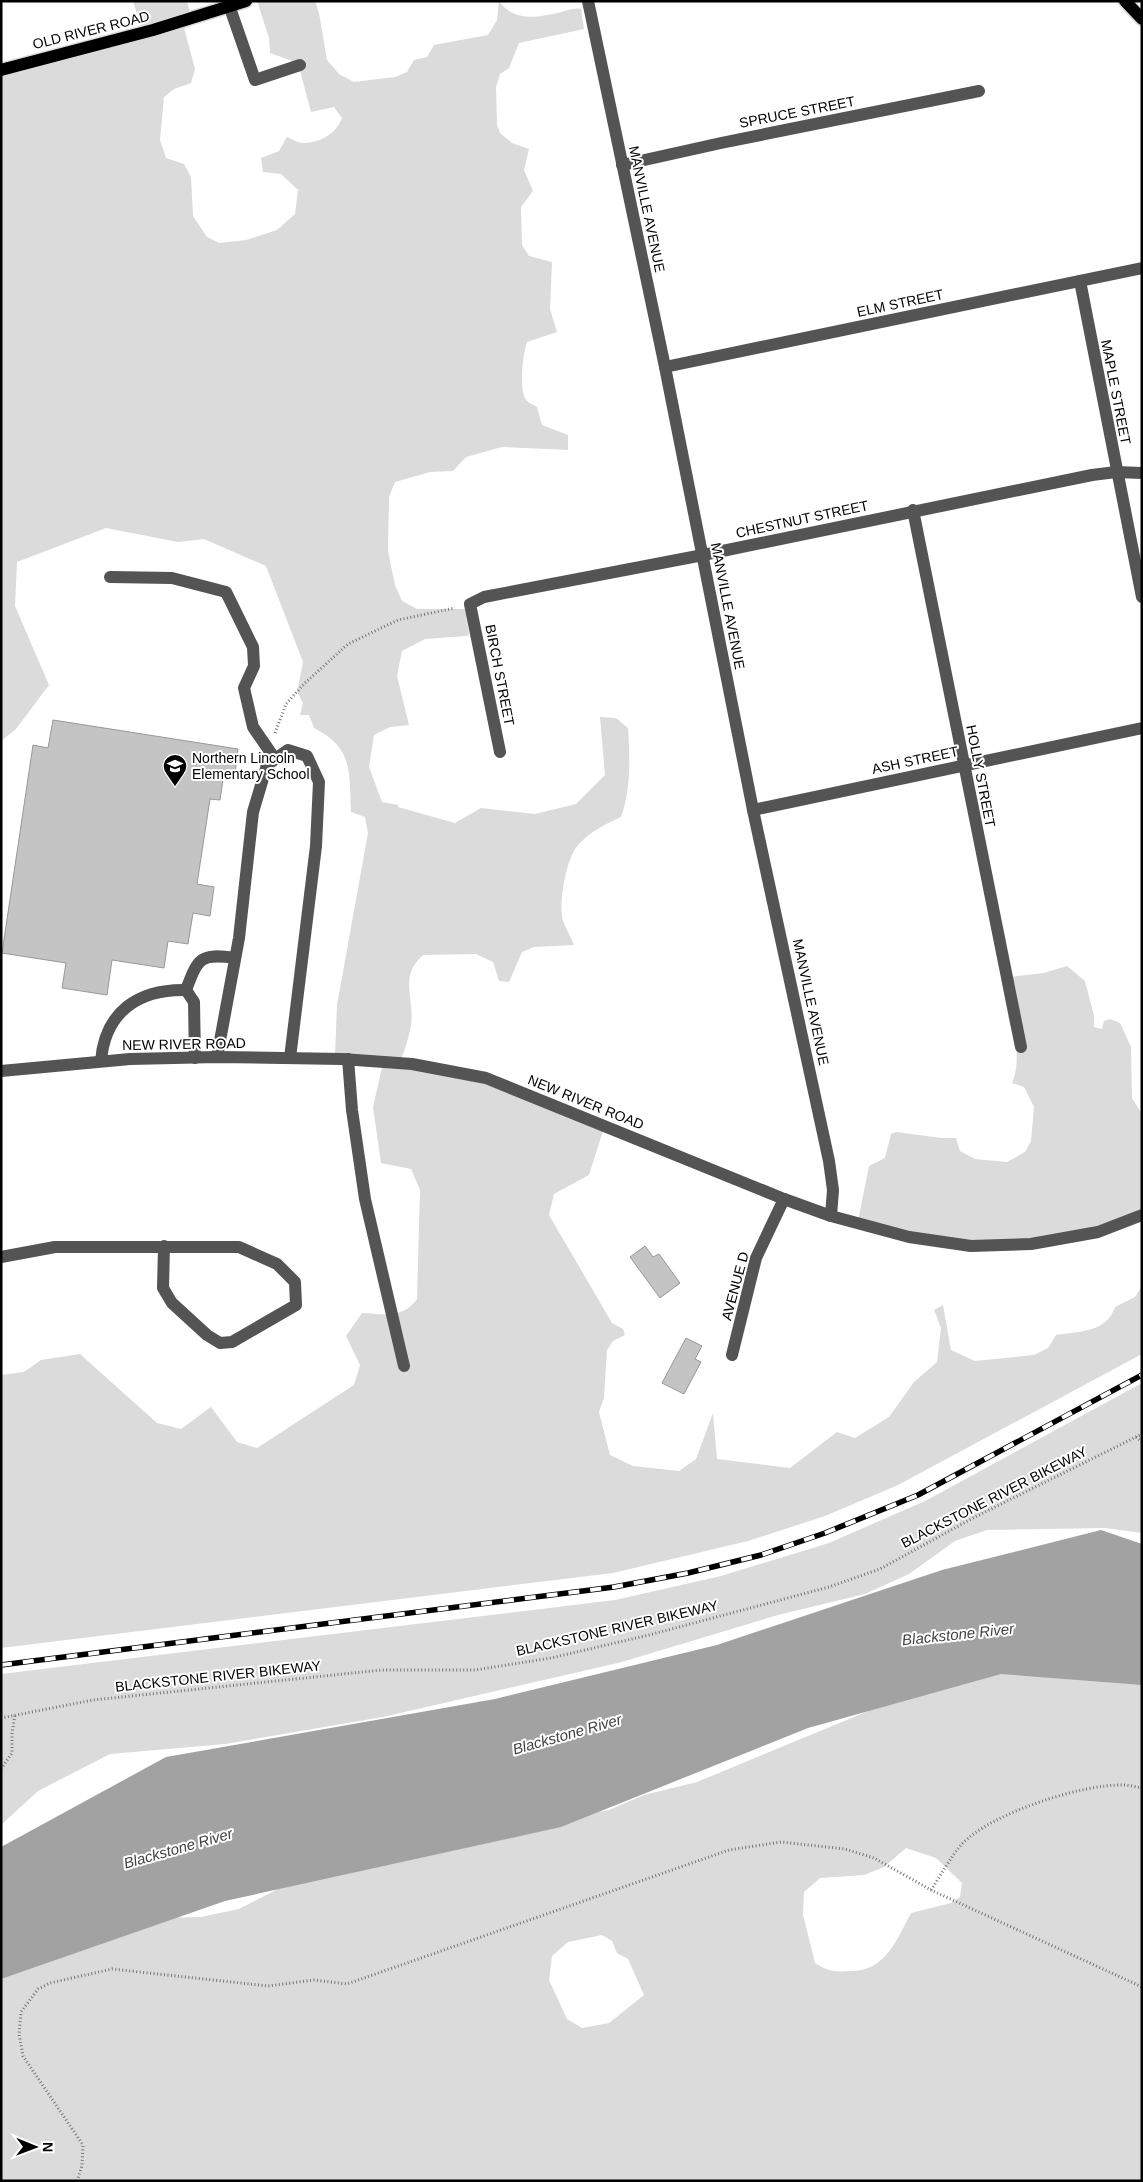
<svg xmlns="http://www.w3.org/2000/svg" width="1143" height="2182" font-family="Arial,sans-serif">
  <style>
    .green { fill: #dbdbdb; fill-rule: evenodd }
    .water { fill: #a2a2a2 }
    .building { fill: #c4c4c4; stroke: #989898 }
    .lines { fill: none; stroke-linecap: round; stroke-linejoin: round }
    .major-casing { stroke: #dbdbdb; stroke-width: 15 }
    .path { stroke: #767676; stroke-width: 3; stroke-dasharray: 1 2.5; stroke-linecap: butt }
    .minor { stroke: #545454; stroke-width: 12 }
    .major { stroke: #000; stroke-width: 12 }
    .rail-casing { stroke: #000; stroke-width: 5.5 }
    .rail { stroke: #fff; stroke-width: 4; stroke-dasharray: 11; stroke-linecap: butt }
    .labels { text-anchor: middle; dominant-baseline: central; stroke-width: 4; stroke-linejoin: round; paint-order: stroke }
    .street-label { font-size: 14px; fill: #000; stroke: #fff }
    .poi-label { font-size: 14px; fill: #000; stroke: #fff; text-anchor: start }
    .water-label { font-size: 15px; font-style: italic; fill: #434343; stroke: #fff }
  </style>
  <rect width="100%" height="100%" fill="#fff"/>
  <g class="green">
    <path d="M133 1H187L191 16 183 24 195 69 191 83 174 89 164 97 160 140 166 158 184 164 191 177 193 216 207 237 219 243 246 240 277 230 295 214 298 190 281 174 263 172 261 158 279 151 287 137C292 139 298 143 303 143 320 143 336 134 342 118L334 107 311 112 298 63 270 53 269 38 257 1H315L319 13 327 60 339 74 354 82 395 77 407 72 414 60 427 57 434 45 488 35 497 20 499 1C513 21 536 18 557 13 565 11 574 7 581 9L584 29 519 43 509 68 500 74 496 87 497 125 500 133 512 143 529 149 524 170 533 191 521 207 522 245 529 256 552 262 550 309 557 332 527 342C523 353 518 391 527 401 529 403 534 405 537 407L542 425 568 435V450L502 447 466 457 453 471 430 472 395 482 389 497 388 551 395 585 402 601 417 609H465L469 634 467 636 425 639 402 651 397 676 409 725 390 727 374 735 369 767 382 802 398 805V807L455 823 481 808 535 814 576 804 605 775 600 717 616 718 628 728C630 757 631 790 621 817 606 824 591 831 579 844 566 857 558 904 563 921 566 929 571 937 574 945L534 947 522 952 509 982 499 981 493 962 476 954 423 955C398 978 415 997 411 1025 409 1038 404 1051 400 1063L483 1081 603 1131 589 1175 554 1194 549 1215 612 1323 623 1329 625 1335 613 1341 607 1350 604 1398 599 1412 610 1455 633 1466 679 1471 696 1459 713 1413 717 1459 790 1468 837 1432 855 1438 889 1417 914 1382 937 1362 941 1328 934 1310 943 1305 951 1350 975 1361 1034 1355 1048 1348 1056 1335C1080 1331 1106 1333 1115 1307L1135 1297 1142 1286V1354L898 1485 825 1516 748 1541 613 1573 1 1648V1375L24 1372 41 1360 80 1354 157 1423 181 1429 211 1407 237 1442 257 1448 354 1385 360 1365 346 1336 362 1313C383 1314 403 1319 417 1299L420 1190 411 1169 381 1163 373 1107 383 1063 335 1055 337 1005 368 833 365 817 351 812C349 773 354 748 314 728L309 715H300L303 703 297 692 303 662 266 566 204 539 178 542 106 528 17 562 15 606 49 685 16 729 1 741V70L142 31Z"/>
    <path d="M1067 966 1085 981 1094 1016V1027L1102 1029 1104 1021 1110 1019 1120 1023 1131 1047 1132 1098 1142 1114V1218L1029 1242H963L858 1221 869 1166 885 1158 891 1134 896 1132 942 1138H956L960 1151 975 1159 1007 1162 1025 1152 1031 1141 1034 1107 1024 1087 1012 1083C1019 1068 1018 1041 1010 1026L1001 978 1044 973Z"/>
    <polygon points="1142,1383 1142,1533 1105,1528 987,1530 955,1541 909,1574 865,1594 778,1615 622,1662 383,1717 225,1744 110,1754 38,1791 1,1825 1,1674 615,1600 721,1576 829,1543 925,1501"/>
    <path d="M1004 1655 1142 1660V2181H1V1978L153 1918 201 1917 239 1909 284 1886 441 1842 609 1810 644 1795 697 1782ZM906 1848 936 1858 962 1883 960 1897 951 1903 911 1913C897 1939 886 1971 851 1971 834 1972 830 1972 815 1963L803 1915 804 1892 820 1878 864 1875 884 1867ZM602 1935 612 1941 617 1953 628 1959 644 1995 609 2023 582 2028 567 2019 549 1980 552 1956 568 1942Z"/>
  </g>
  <polygon class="water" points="1101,1530 1142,1544 1142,1685 1001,1674 808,1728 561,1827 225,1901 1,1979 1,1847 166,1757 495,1699 717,1645 942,1570"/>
  <g class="building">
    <polygon points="53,720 238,749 235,774 224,773 220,800 210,799 197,884 214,887 210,916 193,913 188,944 168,941 164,968 112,960 107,995 62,988 66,963 2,953 33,745 48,748"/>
    <polygon points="645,1246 653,1257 659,1254 680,1283 660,1298 630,1257"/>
    <polygon points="686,1338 702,1346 695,1359 701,1362 684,1394 662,1383"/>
  </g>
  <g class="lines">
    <g class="major-casing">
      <g id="major">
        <polyline points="1125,1 1142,19"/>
        <polyline points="1,70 153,30 246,1"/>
      </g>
    </g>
    <g class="path">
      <polyline points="275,733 286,704 305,683 348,644 398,620 455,608"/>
      <polyline points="1136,1437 1142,1442"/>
      <polyline points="1,1718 93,1700 382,1670 475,1670 551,1658 649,1635 829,1587 880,1569 973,1518 1142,1434"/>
      <polyline points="1,1769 12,1753 12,1733 15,1715"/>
      <path d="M931 1890C941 1875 950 1858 961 1845 989 1814 1081 1784 1123 1785 1129 1785 1136 1787 1142 1788"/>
      <polyline points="77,2181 82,2166 83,2145 23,2056 19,2034 21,2012 38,1989 50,1983 112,1969 268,1986 314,1980 347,1984 729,1850 781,1842 845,1849 874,1858 931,1890 1142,1987"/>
    </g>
    <g class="minor">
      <polyline points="588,1 665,367 753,810 829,1161 833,1190 831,1216"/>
      <polyline points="230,8 255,80 300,65"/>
      <polyline points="622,165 721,143 979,91"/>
      <polyline points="1080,281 1142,597"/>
      <polyline points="665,367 1142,268"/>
      <polyline points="913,510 1021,1047"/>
      <polyline points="110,577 172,578 226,592 253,647 254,666 244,688 253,727 275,759"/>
      <polyline points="500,752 470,604 484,597 703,555 1092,475 1116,472 1142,473"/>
      <polyline points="753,810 1142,728"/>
      <polyline points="186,990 194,1002 195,1058"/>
      <path d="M186 990C198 958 200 953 235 958"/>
      <polyline points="217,1057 239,938 253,812 267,765 288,750 307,756 319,782 316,846 290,1058"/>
      <polyline points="348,1059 352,1110 365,1199 404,1366"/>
      <path d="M101 1061C105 1012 138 989 186 990"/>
      <polyline points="1,1071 130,1059 217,1057 342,1059 412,1064 486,1078 784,1199 831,1216 909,1237 971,1246 1031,1244 1098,1232 1142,1215"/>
      <polyline points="1,1257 55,1247 239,1247 277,1264 295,1282 296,1305 232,1342 220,1343 207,1335 172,1303 163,1288 164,1246"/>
      <polyline points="732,1355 756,1258 784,1199"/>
    </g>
    <use href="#major" class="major"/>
    <g class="rail-casing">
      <polyline id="rail" points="1,1665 614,1587 688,1573 761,1555 825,1533 918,1495 1142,1375"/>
    </g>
    <use href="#rail" class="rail"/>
  </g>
  <defs>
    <g id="school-pin" transform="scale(1.25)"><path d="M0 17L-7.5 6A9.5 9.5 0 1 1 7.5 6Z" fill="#000" stroke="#fff"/><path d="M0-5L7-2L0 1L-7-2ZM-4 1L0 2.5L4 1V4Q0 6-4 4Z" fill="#fff"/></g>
  </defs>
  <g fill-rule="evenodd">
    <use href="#school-pin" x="175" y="766"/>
  </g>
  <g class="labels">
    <g class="street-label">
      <text transform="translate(91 30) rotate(-14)">OLD RIVER ROAD</text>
      <text transform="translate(797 112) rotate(-11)">SPRUCE STREET</text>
      <text transform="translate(647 209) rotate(78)">MANVILLE AVENUE</text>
      <text transform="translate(900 303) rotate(-12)">ELM STREET</text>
      <text transform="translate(1116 392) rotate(79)">MAPLE STREET</text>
      <text transform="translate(802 519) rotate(-12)">CHESTNUT STREET</text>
      <text transform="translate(728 606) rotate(79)">MANVILLE AVENUE</text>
      <text transform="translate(500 675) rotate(79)">BIRCH STREET</text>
      <text transform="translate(915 760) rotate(-12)">ASH STREET</text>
      <text transform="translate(981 776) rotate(79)">HOLLY STREET</text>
      <text transform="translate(811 1002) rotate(78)">MANVILLE AVENUE</text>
      <text transform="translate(184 1044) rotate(-1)">NEW RIVER ROAD</text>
      <text transform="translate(586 1102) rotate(22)">NEW RIVER ROAD</text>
      <text transform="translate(735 1286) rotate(-75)">AVENUE D</text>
      <text transform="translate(994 1497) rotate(-27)">BLACKSTONE RIVER BIKEWAY</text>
      <text transform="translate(617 1628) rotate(-13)">BLACKSTONE RIVER BIKEWAY</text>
      <text transform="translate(218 1676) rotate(-6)">BLACKSTONE RIVER BIKEWAY</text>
    </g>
    <g class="poi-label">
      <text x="192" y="758">Northern Lincoln<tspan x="192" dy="16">Elementary School</tspan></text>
    </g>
    <g class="water-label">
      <text transform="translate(958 1634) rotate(-6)">Blackstone River</text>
      <text transform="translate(567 1734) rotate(-16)">Blackstone River</text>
      <text transform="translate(178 1848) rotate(-16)">Blackstone River</text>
    </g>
  </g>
  <rect width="1143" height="2182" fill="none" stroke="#000000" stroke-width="5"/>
  <g transform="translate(35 2147) rotate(91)" stroke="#ffffff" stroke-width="4" paint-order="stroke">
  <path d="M0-4L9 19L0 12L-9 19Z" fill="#000000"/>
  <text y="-8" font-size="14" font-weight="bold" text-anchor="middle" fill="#000000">N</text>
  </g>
</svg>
